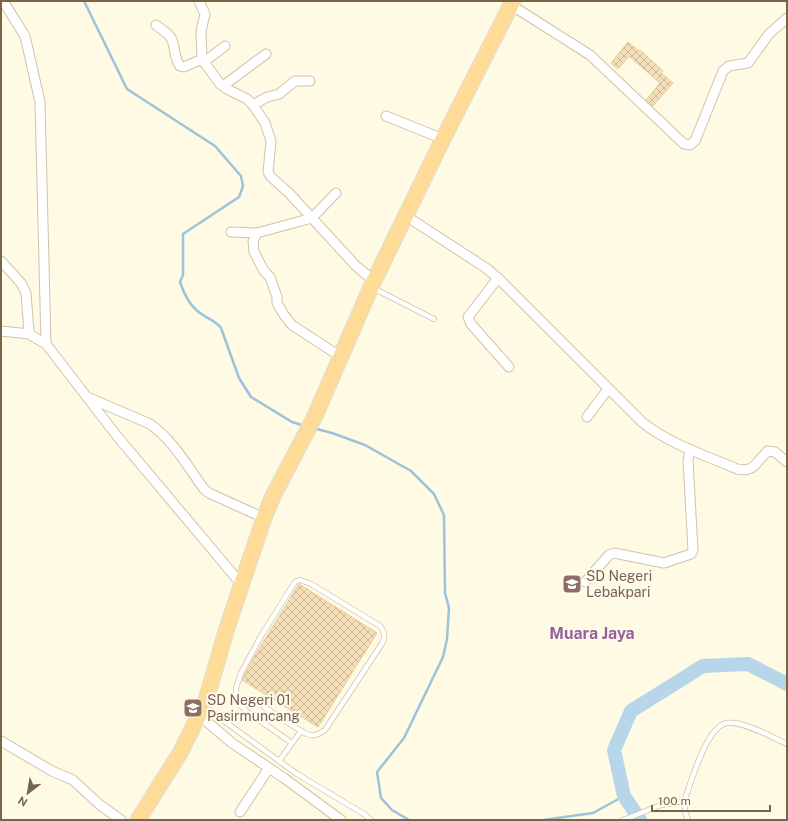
<svg xmlns="http://www.w3.org/2000/svg" width="788" height="821" font-family="'Public Sans',sans-serif">
  <style>
    .lines { fill: none; stroke-linecap: round; stroke-linejoin: round }
    .stream { stroke: #9cc3db; stroke-width: 2.5 }
    .river { stroke: #b7d6e9; stroke-width: 14 }
    .building { fill: url(#building-cross-hatch); stroke: #e9ca98 }
    .service-casing { stroke: #d0c3a9; stroke-width: 6 }
    .minor-casing { stroke: #d0c3a9; stroke-width: 11 }
    .trunk-casing { stroke: #e1ddd7; stroke-width: 17 }
    .service { stroke: #fff; stroke-width: 4.5 }
    .minor { stroke: #fff; stroke-width: 9 }
    .trunk { stroke: #fedc98; stroke-width: 15 }
    .labels { text-anchor: middle; dominant-baseline: central; stroke-width: 4; stroke-linejoin: round; paint-order: stroke }
    .education-label { font-size: 14px; fill: #785e54; stroke: #fffceb; text-anchor: start }
    .quarter-label { font-size: 16px; font-weight: bold; fill: #96629c; stroke: #fffceb }
  </style>
  <defs>
    <pattern id="building-cross-hatch" width="8" height="8" patternUnits="userSpaceOnUse"><rect width="8" height="8" fill="#f5dfb9"/><path d="M0 0l8 8M0 8l8-8" fill="none" stroke="#cbb898"/></pattern>
  </defs>
  <rect width="100%" height="100%" fill="#fefae4"/>
  <g class="lines">
    <g class="stream">
      <path d="M84 1 127 89 215 146 241 176 243 186 239 197 183 234V275L180 282C184 294 191 308 203 315 210 320 216 321 221 328L239 378 251 397 292 422 305 426"/>
      <polyline points="313,428 332,433 365,445 411,471 434,494 444,515 445,593 449,608 447,639 443,657 404,738 377,772 381,798 392,810 409,820"/>
      <polyline points="543,820 593,813 624,796"/>
    </g>
    <polyline class="river" points="640,820 624,796 614,750 631,711 703,666 748,664 787,684"/>
  </g>
  <g class="building">
    <polygon points="628,42 639,51 640,50 663,71 661,73 673,83 653,106 646,100 660,83 629,56 618,69 611,63"/>
    <polygon points="299,584 377,633 318,727 242,680 254,657"/>
  </g>
  <g class="lines">
    <g class="service-casing">
      <g id="service">
        <polyline points="373,288 434,319"/>
        <polyline points="264,707 301,731"/>
        <polyline points="206,708 297,774 364,814 371,820"/>
        <path d="M279 761 301 731C311 737 315 737 325 730L383 642C385 635 384 631 380 626L311 584 300 580 295 582 261 636 241 673 236 688 237 701 246 711 292 743"/>
        <polyline points="623,820 661,805 684,801"/>
        <path d="M688 820 685 811 684 801C691 784 706 726 727 723 741 720 774 738 787 744"/>
      </g>
    </g>
    <g class="minor-casing">
      <g id="minor">
        <polyline points="3,1 25,36 40,102 46,344"/>
        <polyline points="199,1 205,14 201,31 202,59 220,84 227,89 247,99 253,105 265,123 271,141 268,172 271,177 289,193 356,266 374,281"/>
        <polyline points="511,5 590,55 684,144 690,145 695,141 723,71 729,66 748,63 769,34 787,18"/>
        <path d="M156 25C161 29 168 33 171 38 176 47 173 57 180 66L184 67 202 59"/>
        <polyline points="204,62 225,46"/>
        <polyline points="223,86 266,54"/>
        <polyline points="253,105 267,97 279,94 295,81 310,81"/>
        <polyline points="386,116 443,139"/>
        <path d="M406 216 486 268 498 278 642 422C669 444 705 455 737 469 755 473 756 461 768 451L775 452 787 462"/>
        <polyline points="231,232 257,233 312,218 336,193"/>
        <polyline points="257,233 253,241 254,252 264,271 270,277 277,297 277,303 284,315 292,325 341,357"/>
        <polyline points="1,261 21,283 26,293 29,332 32,336 46,344 117,436 242,585"/>
        <polyline points="498,278 468,317 471,324 509,367"/>
        <polyline points="1,331 30,334"/>
        <path d="M87 397 150 424C174 441 187 466 204 489L209 493 264 518"/>
        <polyline points="587,417 608,389"/>
        <polyline points="585,582 609,555 614,553 664,563 691,554 693,550 688,461 690,449"/>
        <polyline points="199,715 232,743 284,778 341,820"/>
        <polyline points="1,741 52,771 73,780 100,805 121,820"/>
        <polyline points="240,812 269,768"/>
      </g>
    </g>
    <g class="trunk-casing">
      <polyline id="trunk" points="138,820 180,753 199,715 204,707 227,628 264,518 273,496 315,416 371,287 443,139 513,1"/>
    </g>
    <use href="#service" class="service"/>
    <use href="#minor" class="minor"/>
    <use href="#trunk" class="trunk"/>
  </g>
  <defs>
    <g id="school-square" transform="scale(1)"><rect x="-9" y="-9" width="18" height="18" rx="4" fill="#8d6e63" stroke="#fffceb"/><path d="M0-5L7-2L0 1L-7-2ZM-4 1L0 2.5L4 1V4Q0 6-4 4Z" fill="#fff"/></g>
  </defs>
  <g fill-rule="evenodd">
    <use href="#school-square" x="572" y="584"/>
    <use href="#school-square" x="193" y="708"/>
  </g>
  <g class="labels">
    <g class="education-label">
      <text x="586" y="576">SD Negeri<tspan x="586" dy="16">Lebakpari</tspan></text>
      <text x="207" y="700">SD Negeri 01<tspan x="207" dy="16">Pasirmuncang</tspan></text>
    </g>
    <g class="quarter-label">
      <text x="592" y="633">Muara Jaya</text>
    </g>
  </g>
  <rect width="788" height="821" fill="none" stroke="#786447" stroke-width="4"/>
  <g transform="translate(28 793) rotate(211)" stroke="#fffceb" stroke-width="3" paint-order="stroke">
  <path d="M0-3L7 15L0 10L-7 15Z" fill="#786447"/>
  <text y="-6" font-size="11" font-weight="bold" text-anchor="middle" fill="#786447">N</text>
  </g>
  <path d="M652 805v6h118v-6" fill="none" stroke="#786447" stroke-width="2"/>
  <text x="658" y="805" font-size="12" fill="#786447" stroke="#fffceb" stroke-width="3" paint-order="stroke">100 m</text>
</svg>
